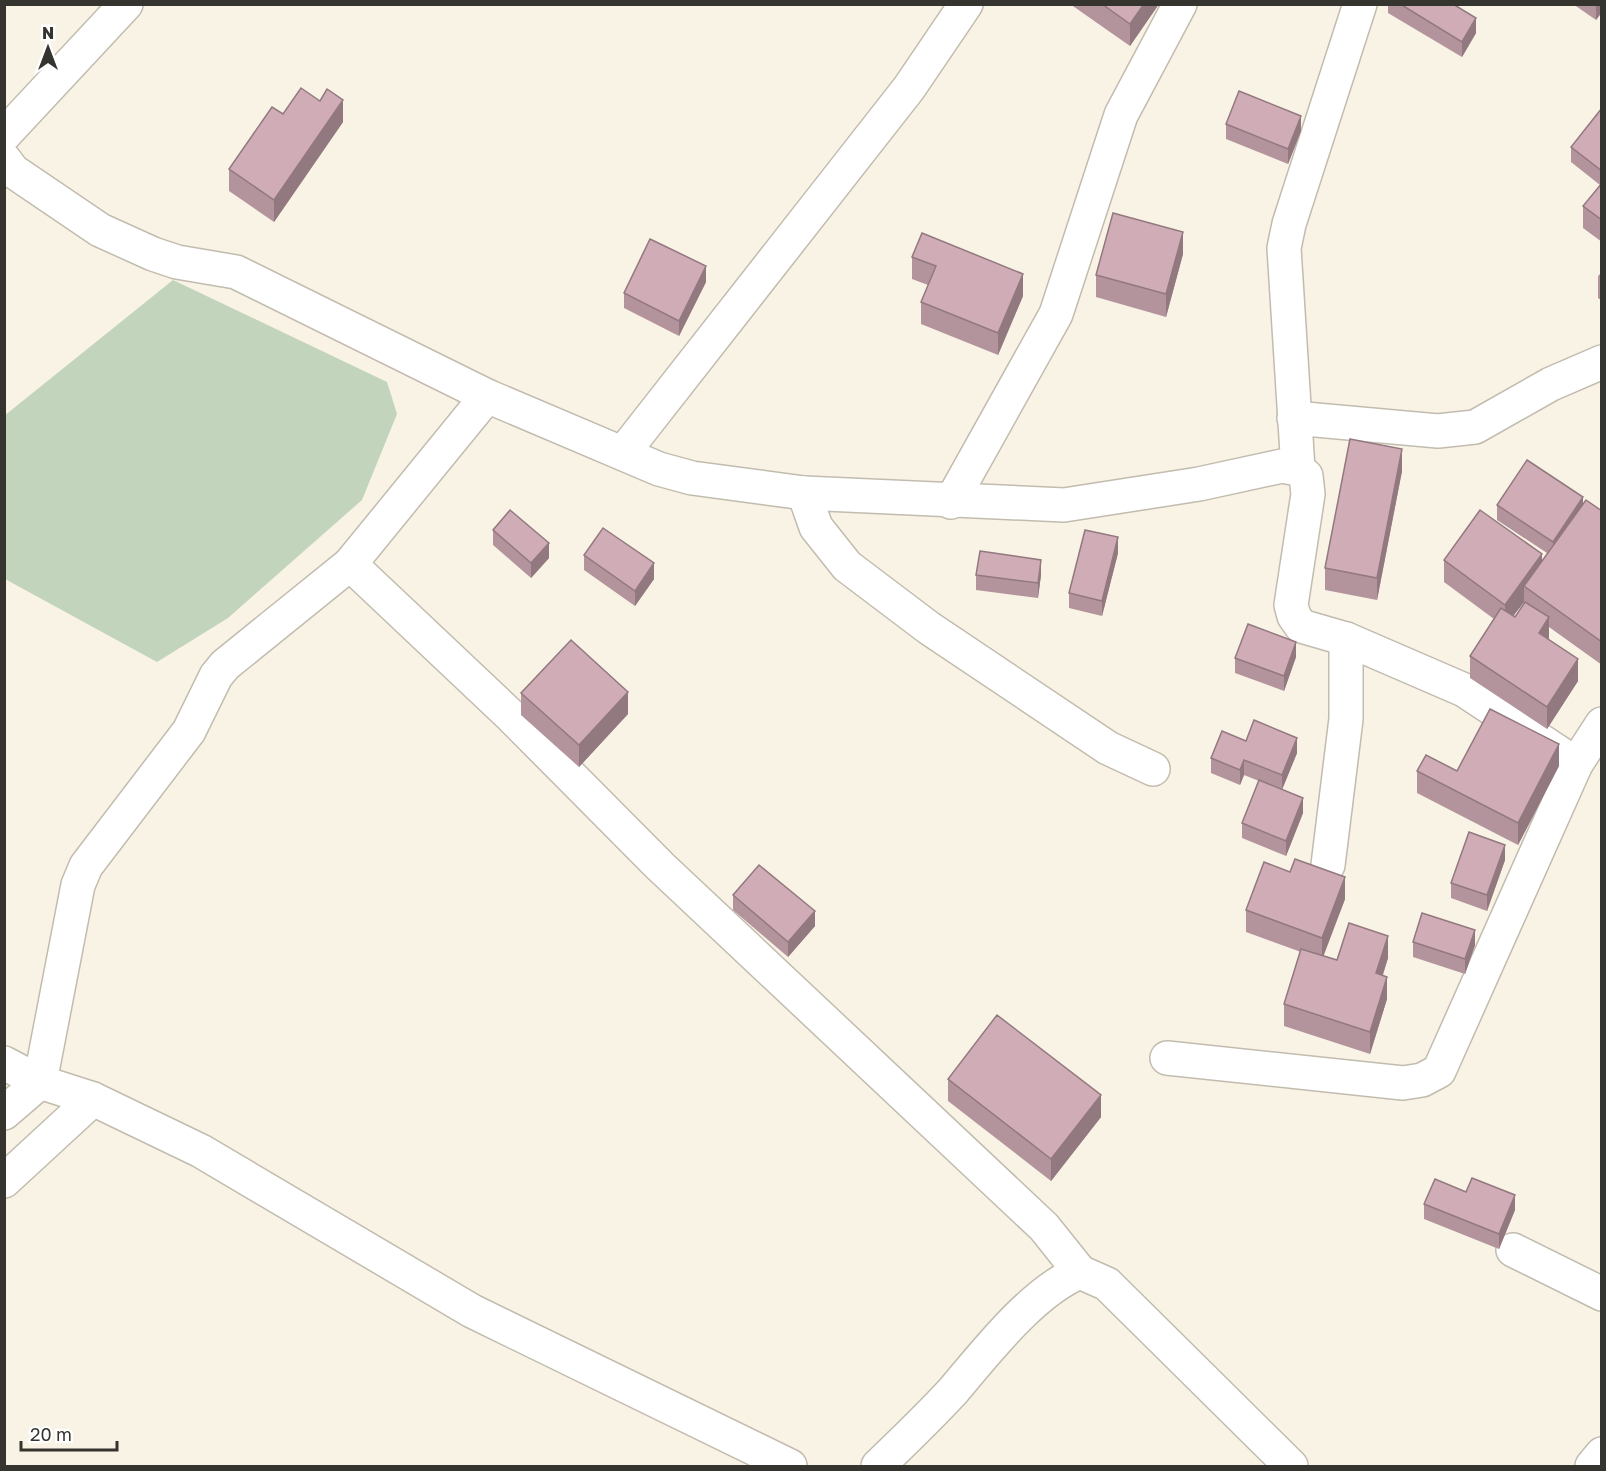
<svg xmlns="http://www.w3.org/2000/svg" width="1606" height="1471" font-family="'Golos Text',sans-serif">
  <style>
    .green { fill: #c2d4bc }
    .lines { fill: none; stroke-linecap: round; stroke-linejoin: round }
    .minor-casing { stroke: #c2bcaf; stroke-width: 36 }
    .minor { stroke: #fff; stroke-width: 33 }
    .wall { fill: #b3949d; fill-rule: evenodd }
    .shaded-wall { fill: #92787f }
    .building { fill: #d0acb6; stroke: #92787f; stroke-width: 1.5 }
  </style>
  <rect width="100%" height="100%" fill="#f9f3e5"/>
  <polygon class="green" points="173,280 387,382 397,414 362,500 228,618 157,662 5,579 4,416"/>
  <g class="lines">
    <g class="minor-casing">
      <g id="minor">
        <polyline points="4,135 126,4"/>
        <polyline points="4,159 13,171 100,230 153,254 177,262 236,272 487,396 659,469 692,478 804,493 1064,505 1199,484 1282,466 1298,469 1306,476 1308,494 1291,605 1294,616 1301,626 1346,639 1464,690 1576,764"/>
        <polyline points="487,396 350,564 511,716 660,866 1044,1227 1080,1272"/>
        <polyline points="1294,418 1438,431 1475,427 1551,384 1602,362"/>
        <polyline points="623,453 909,88 966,4"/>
        <polyline points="1298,469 1284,248 1289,224 1360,4"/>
        <polyline points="804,493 816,527 847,566 929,628 1108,748 1153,769"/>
        <polyline points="951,502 1056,314 1121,115 1180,4"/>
        <polyline points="1328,865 1346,719 1346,639"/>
        <polyline points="1167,1058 1403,1083 1422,1080 1439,1071 1576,764 1602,724"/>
        <polyline points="4,1063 40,1082 93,1099 201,1151 472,1311 790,1466"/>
        <polyline points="4,1113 40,1082 78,885 86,866 189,731 216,676 225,665 350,564"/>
        <polyline points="4,1181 93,1099"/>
        <polyline points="1513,1250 1602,1294"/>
        <path d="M878 1466C903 1442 929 1417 953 1391 986 1352 1033 1291 1080 1272L1107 1284 1291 1466"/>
        <polyline points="1592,1466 1602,1454"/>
      </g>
    </g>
    <use href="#minor" class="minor"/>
  </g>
  <g class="wall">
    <polygon points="1070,4 1159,4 1130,46"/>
    <polygon points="1388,4 1453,4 1476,33 1462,57 1388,13"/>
    <polygon points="1573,4 1602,4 1602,12 1596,20"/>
    <polygon points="320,101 343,122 274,222 229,191 229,169 283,114"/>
    <polygon points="1602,108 1602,242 1583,228 1583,206 1600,185 1571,162 1571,147"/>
    <polygon points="1226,124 1301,131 1288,164 1226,139"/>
    <polygon points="1183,254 1166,317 1096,297 1096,275"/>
    <polygon points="912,257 1023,296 998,355 921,324 921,302 928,285 912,279"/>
    <polygon points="1602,272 1602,301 1598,298 1598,276"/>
    <polygon points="706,282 679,336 624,308 624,293"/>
    <polygon points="1402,471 1377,600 1325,590 1325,568"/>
    <path d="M1602 502V665L1549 627V640L1578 681 1547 729 1470 678V656L1494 619 1444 582V560L1542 561 1547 553 1497 520V505L1583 503 1601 510ZM1524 602V604L1515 617 1513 616Z"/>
    <polygon points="493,530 549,558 531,578 493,545"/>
    <polygon points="1118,553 1102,616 1069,608 1069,593"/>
    <polygon points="584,555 654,579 635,606 584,570"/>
    <polygon points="976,575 1041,575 1038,598 976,590"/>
    <polygon points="1296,657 1284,691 1235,673 1235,658"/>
    <polygon points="521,693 628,714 579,767 521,715"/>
    <polygon points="1246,741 1297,753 1282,789 1303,813 1286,856 1242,838 1242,823 1259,781 1244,775 1240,785 1211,773 1211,758"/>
    <polygon points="1559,766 1518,845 1417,793 1417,771 1457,771"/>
    <polygon points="1505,860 1487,911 1451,898 1451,883"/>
    <polygon points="733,895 815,926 788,957 733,910"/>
    <polygon points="1345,899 1323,956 1337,960 1388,958 1383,975 1387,999 1370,1054 1284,1026 1284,1004 1301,952 1246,932 1246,910"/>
    <polygon points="1413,942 1475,945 1465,974 1413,957"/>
    <polygon points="948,1079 1101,1117 1051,1181 948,1101"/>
    <polygon points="1466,1192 1515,1210 1499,1249 1424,1219 1424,1204"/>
  </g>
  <g class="shaded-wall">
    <polygon points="1144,4 1159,4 1130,46 1130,24"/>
    <polygon points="1596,4 1602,4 1602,12 1596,20"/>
    <polygon points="1476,18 1476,33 1462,57 1462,42"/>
    <polygon points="343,100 343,122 274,222 274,200"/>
    <polygon points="1301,116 1301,131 1288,164 1288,149"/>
    <polygon points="1183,232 1183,254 1166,317 1166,294"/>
    <polygon points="706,266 706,282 679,336 679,321"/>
    <polygon points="1023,274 1023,296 998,355 998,333"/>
    <polygon points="1402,449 1402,471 1377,600 1377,578"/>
    <polygon points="1583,497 1583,512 1553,557 1553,542"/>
    <polygon points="1118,537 1118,553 1102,616 1102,601"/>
    <polygon points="549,543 549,558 531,578 531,563"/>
    <polygon points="1542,554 1542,576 1524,586 1524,602 1505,627 1505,605"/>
    <polygon points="1041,560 1041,575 1038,598 1038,583"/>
    <polygon points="654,563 654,579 635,606 635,591"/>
    <polygon points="1549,617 1549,639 1539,633"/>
    <polygon points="1296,642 1296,657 1284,691 1284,676"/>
    <polygon points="1578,659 1578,681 1547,729 1547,707"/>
    <polygon points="628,692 628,714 579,767 579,745"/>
    <polygon points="1297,738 1297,753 1282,790 1282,775"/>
    <polygon points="1559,744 1559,766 1518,845 1518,823"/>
    <polygon points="1244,760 1244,775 1240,785 1240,770"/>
    <polygon points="1303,798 1303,813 1286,856 1286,841"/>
    <polygon points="1505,845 1505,860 1487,911 1487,895"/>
    <polygon points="1345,877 1345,899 1322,960 1322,938"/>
    <polygon points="815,911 815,926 788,957 788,942"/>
    <polygon points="1475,930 1475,945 1465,974 1465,959"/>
    <polygon points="1388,936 1388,958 1376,995 1376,973"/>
    <polygon points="1387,977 1387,999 1370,1054 1370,1032"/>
    <polygon points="1101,1095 1101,1117 1051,1181 1051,1159"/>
    <polygon points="1515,1195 1515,1210 1499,1249 1499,1234"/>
  </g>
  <g class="building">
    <polygon points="1102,4 1144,4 1130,24"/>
    <polygon points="1400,4 1453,4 1476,18 1462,42"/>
    <polygon points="301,88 320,101 327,89 343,100 274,200 229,169 272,107 283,114"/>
    <polygon points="1239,91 1301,116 1288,149 1226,124"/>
    <polygon points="1602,108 1602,171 1571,147"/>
    <polygon points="1602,183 1602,220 1583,206"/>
    <polygon points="1113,213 1183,232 1166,294 1096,275"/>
    <polygon points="922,233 1023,274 998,333 921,302 936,266 912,257"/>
    <polygon points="650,239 706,266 679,321 624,293"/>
    <polygon points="1350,439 1402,449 1377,578 1325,568"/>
    <polygon points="1527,460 1583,497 1553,542 1497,505"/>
    <polygon points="1586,500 1602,511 1602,642 1524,586"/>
    <polygon points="510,510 549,543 531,563 493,530"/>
    <polygon points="1480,510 1542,554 1505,605 1444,560"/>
    <polygon points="603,528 654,563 635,591 584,555"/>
    <polygon points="1085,530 1118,537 1102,601 1069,593"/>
    <polygon points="980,551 1041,560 1038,583 976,575"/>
    <polygon points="1525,602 1549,617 1539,633 1578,659 1547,707 1470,656 1501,608 1515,617"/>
    <polygon points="1248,624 1296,642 1284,676 1235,658"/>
    <polygon points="571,640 628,692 579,745 521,693"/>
    <polygon points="1490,709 1559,744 1518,823 1417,771 1426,755 1457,771"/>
    <polygon points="1254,720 1297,738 1282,775 1244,760 1240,770 1211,758 1222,731 1246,741"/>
    <polygon points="1259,780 1303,798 1286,841 1242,823"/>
    <polygon points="1469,832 1505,845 1487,895 1451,883"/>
    <polygon points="1295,859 1345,877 1322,938 1246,910 1264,862 1290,872"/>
    <polygon points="759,865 815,911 788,942 733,895"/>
    <polygon points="1422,913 1475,930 1465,959 1413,942"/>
    <polygon points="1349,923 1388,936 1376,973 1387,977 1370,1032 1284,1004 1301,949 1337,960"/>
    <polygon points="997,1015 1101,1095 1051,1159 948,1079"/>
    <polygon points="1472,1178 1515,1195 1499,1234 1424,1204 1435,1179 1466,1192"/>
  </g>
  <rect width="1606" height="1471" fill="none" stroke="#36342e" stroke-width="12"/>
  <g transform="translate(48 48)" stroke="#ffffff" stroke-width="4.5" paint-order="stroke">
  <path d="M0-4.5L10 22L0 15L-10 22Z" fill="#36342e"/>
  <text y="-9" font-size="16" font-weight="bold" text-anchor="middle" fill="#36342e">N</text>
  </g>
  <path d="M21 1441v9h96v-9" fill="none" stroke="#36342e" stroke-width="3"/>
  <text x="30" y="1441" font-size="18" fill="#36342e" stroke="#ffffff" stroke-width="4.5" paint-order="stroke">20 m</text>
</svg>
